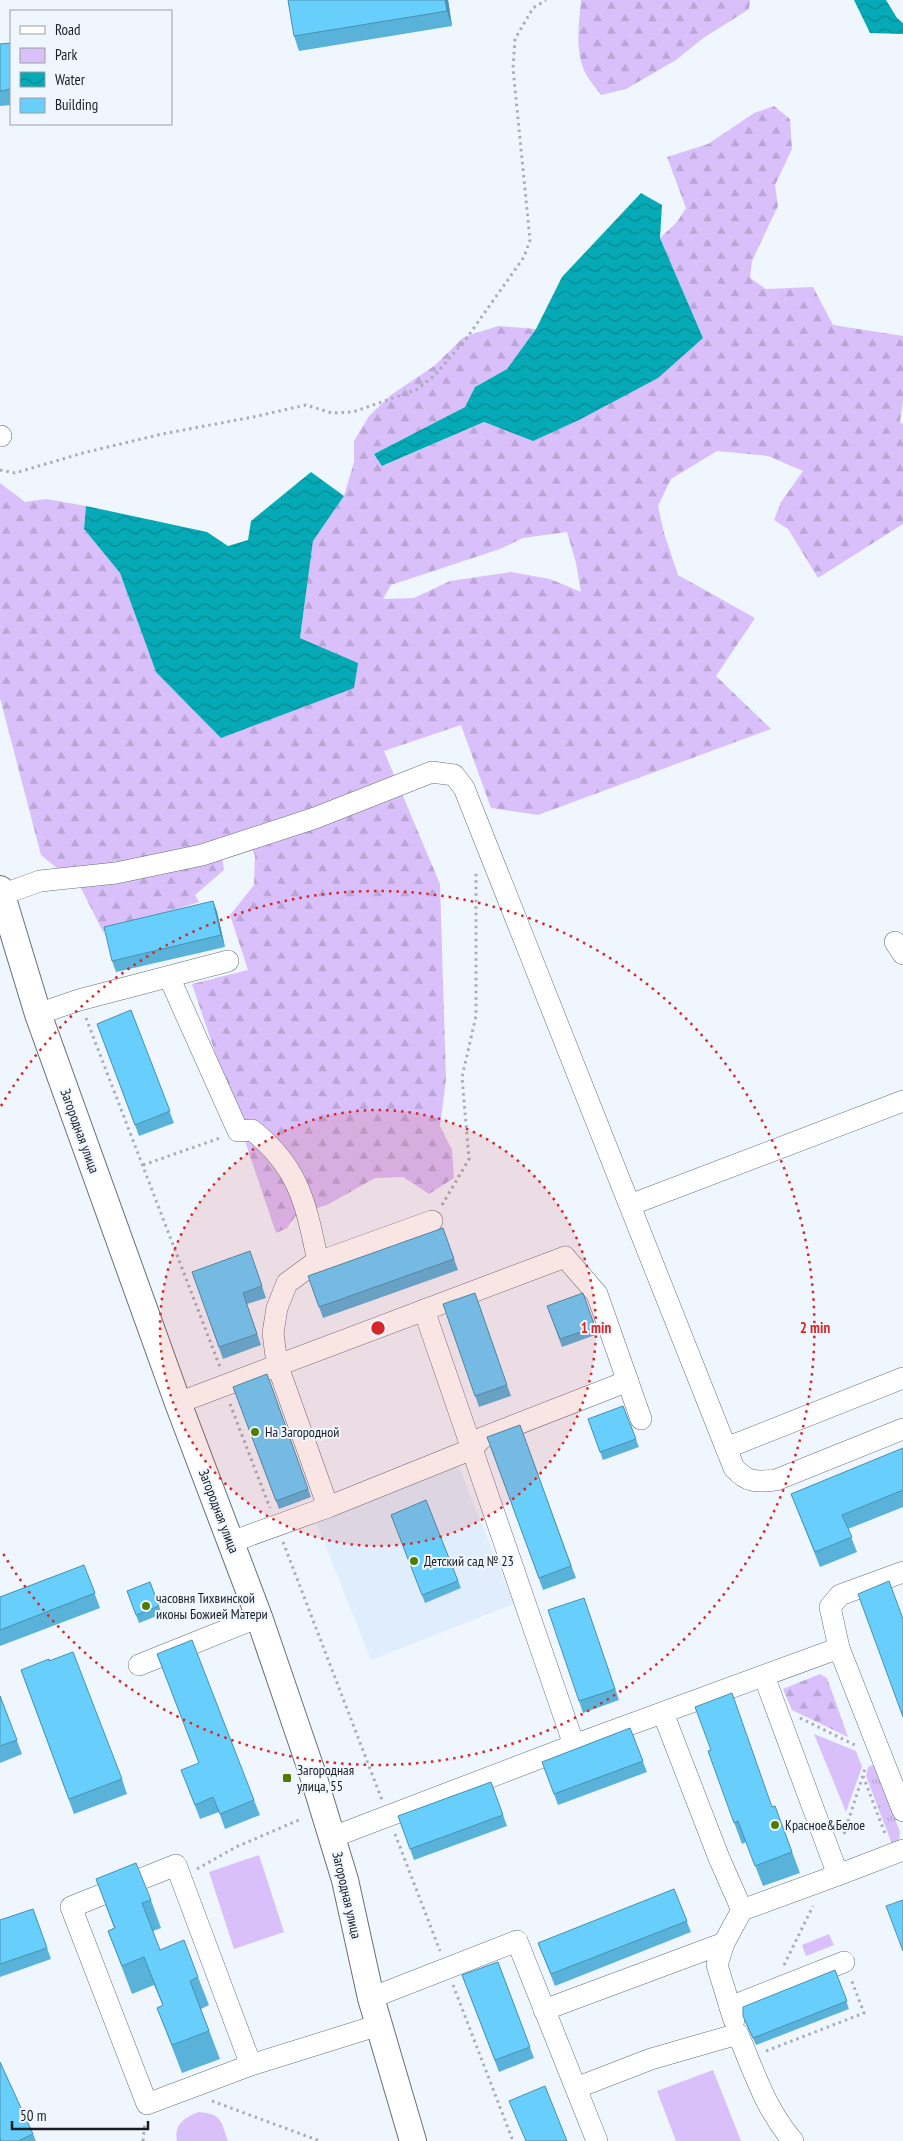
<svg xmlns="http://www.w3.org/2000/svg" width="903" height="2141" font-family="'PT Sans Narrow',sans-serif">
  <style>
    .built { fill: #e0edfc }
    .grass { fill: url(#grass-tufts) }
    .forest { fill: url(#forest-firs); fill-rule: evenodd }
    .park { fill: #d9c0fa }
    .water { fill: url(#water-waves) }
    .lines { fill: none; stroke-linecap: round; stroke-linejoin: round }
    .minor-casing { stroke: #67707b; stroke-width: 22 }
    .major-casing { stroke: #67707b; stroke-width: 28 }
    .path { stroke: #a9aeb5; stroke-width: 3; stroke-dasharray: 2.5 4; stroke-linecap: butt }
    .minor { stroke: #fff; stroke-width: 21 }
    .major { stroke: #fff; stroke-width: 26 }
    .wall { fill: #59b2d9 }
    .shaded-wall { fill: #4991b0 }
    .building { fill: #68cffc; stroke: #4991b0 }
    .ring { fill: none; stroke: #d62828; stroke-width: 2.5; stroke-dasharray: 2.5 5 }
    .poi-dot { fill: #517c00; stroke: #f0f6fe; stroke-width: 2 }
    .labels { text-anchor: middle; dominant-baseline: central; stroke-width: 4; stroke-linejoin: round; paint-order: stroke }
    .street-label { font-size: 14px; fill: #1a1e23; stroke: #f0f6fe }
    .poi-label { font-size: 14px; fill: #1a1e23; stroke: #f0f6fe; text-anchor: start }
    .centre { fill: #d62828; stroke: #f0f6fe; stroke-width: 2.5 }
    .ring-label { font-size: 15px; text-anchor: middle; font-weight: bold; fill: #d62828; stroke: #f0f6fe; stroke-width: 4; stroke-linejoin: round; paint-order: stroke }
  </style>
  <defs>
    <pattern id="grass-tufts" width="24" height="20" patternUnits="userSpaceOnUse" patternTransform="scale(1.25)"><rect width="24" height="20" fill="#d9c0fa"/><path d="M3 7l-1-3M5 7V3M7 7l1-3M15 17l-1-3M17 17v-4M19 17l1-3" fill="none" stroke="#baa5d6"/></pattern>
    <pattern id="forest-firs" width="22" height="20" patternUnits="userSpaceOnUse" patternTransform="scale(1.25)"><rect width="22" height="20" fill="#d9c0fa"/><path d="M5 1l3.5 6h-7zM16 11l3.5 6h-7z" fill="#baa5d6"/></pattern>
    <pattern id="water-waves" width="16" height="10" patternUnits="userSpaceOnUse" patternTransform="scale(1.25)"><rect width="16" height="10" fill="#06aab7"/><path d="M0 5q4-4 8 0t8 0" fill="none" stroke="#068a94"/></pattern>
  </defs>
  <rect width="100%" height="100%" fill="#f0f6fe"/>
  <polygon class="built" points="457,1462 514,1604 371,1660 315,1519"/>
  <polygon class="grass" points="875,1764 900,1832 899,1840 892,1844 866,1776 868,1767"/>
  <g class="forest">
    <path d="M581 0H750L749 9 702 39 676 60 626 89 601 95C597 89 591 83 587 76 574 52 579 26 581 0Z"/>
    <path d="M774 106 790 119 792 149 775 185 778 206 752 261 750 278 766 289 813 287 833 325 903 336V402L900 422 903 424V524L818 578 788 529 774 520 781 502 803 471 768 456 717 451 671 479 658 506 664 533 678 575 755 618 716 676 771 729 538 815 491 808 461 725 384 751 440 884 446 1079 440 1126 452 1150 454 1178 429 1194 403 1177 375 1178 327 1205 297 1214 287 1228 276 1233 192 984 248 970 230 915 254 885 255 856 247 834 220 841 224 870 195 895 199 902 103 932 81 888 41 855 0 698V483L25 502 46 499 86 506 84 529 120 573 156 672 357 663 300 638 313 541 344 496 354 462V441L369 416 391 395 434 366 464 337 498 326 536 329 507 369 475 387 465 407 374 454 383 466 484 422 533 440 579 420 703 338 660 238 677 222 686 208 667 157 708 144 754 113ZM567 532 576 563 581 592 550 579 511 572 450 581 414 598 383 599 391 585 500 549 523 538Z"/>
    <polygon points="820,1674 827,1678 848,1737 792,1710 783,1689"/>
  </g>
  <g class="park">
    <polygon points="814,1734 856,1751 862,1767 846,1812"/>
    <polygon points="259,1855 284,1932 234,1949 209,1872"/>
    <polygon points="829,1934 834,1945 806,1956 802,1945"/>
    <polygon points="713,2070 741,2141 676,2141 657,2091"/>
    <path d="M199 2112C222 2114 221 2121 228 2141H177C174 2125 184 2117 199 2112Z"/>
  </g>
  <g class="water">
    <polygon points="854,0 886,0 897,18 903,23 903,34 870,33"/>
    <polygon points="641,193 662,205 660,238 703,338 658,378 579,420 533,441 484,422 382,466 374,454 465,407 475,387 507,369 536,329 562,277"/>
    <polygon points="311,472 344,496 313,541 300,638 358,663 354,688 221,738 156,672 120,573 84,529 86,506 207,532 228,546 248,540 251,521"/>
  </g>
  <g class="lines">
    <g class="minor-casing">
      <g id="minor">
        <polyline points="0,436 1,436"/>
        <path d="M1 895 40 881 116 873 202 855 315 818 432 772 454 775 464 788 734 1468C748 1483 756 1482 776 1480L903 1429"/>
        <polyline points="895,942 903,954"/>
        <path d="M169 977 238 1131 252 1130C300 1168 306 1205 318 1262"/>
        <polyline points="38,1014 79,1000 228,961"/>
        <polyline points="630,1205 903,1101"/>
        <polyline points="178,1403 565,1257 597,1294 641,1419"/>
        <polyline points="726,1448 903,1378"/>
        <polyline points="328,1507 277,1364 273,1333 277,1308 287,1283 313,1264 432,1221"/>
        <polyline points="231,1542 328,1507 472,1449 424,1310"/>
        <polyline points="839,1648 903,1811"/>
        <polyline points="139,1665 259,1617"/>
        <polyline points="764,1676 838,1875 903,1850"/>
        <polyline points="663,1713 719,1858 742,1910"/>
        <polyline points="574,1745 839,1648 830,1607 840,1595 903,1572"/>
        <polyline points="333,1837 574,1745 472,1449 482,1438 628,1381"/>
        <polyline points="724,1943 717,1965 734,2020"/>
        <polyline points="371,1998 517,1941 597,2141"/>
        <polyline points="730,2007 844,1962"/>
        <polyline points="544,2010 724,1943 742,1910 838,1875"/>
        <polyline points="251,2065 176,1865 71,1907 147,2104 251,2065 379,2025"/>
        <path d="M576 2088 651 2059 738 2034C754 2072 766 2110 793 2141"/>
      </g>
    </g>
    <g class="major-casing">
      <polyline id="major" points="0,889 38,1014 178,1403 259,1617 312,1772 345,1880 371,1998 413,2141"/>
    </g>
    <g class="path">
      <polyline points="0,470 15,473 83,453 162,434 253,417 306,405 332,413 353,412 416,390 434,376 466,339 524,257 530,240 513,68 515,39 533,8 546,0"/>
      <polyline points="86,1018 220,1367"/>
      <polyline points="143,1165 220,1138"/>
      <polyline points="442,1205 469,1159 462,1077 476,1016 476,873"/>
      <polyline points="230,1404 270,1508"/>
      <polyline points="283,1542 382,1800"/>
      <polyline points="800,1718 857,1746"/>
      <polyline points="863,1776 886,1836"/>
      <polyline points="395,1834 440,1951"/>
      <polyline points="844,1834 865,1769"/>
      <polyline points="197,1869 236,1847 299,1820"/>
      <polyline points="784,1965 813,1906"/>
      <polyline points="453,1985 513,2141"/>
      <polyline points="766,2051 864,2013 851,1979"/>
      <polyline points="212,2101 320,2141"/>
      <polyline points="143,2141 145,2122"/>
    </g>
    <use href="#minor" class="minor"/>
    <use href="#major" class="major"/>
  </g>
  <g class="wall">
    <polygon points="288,0 448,0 452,26 299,51 294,36"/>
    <polygon points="11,43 11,105 0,106 0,44"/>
    <polygon points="213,901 217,912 225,947 116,972 112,961"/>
    <polygon points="131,1010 174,1123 139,1136 97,1024"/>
    <polygon points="443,1228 458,1270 323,1318 308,1276"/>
    <polygon points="250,1251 266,1298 247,1304 261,1345 223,1359 192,1272"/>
    <polygon points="475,1293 511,1396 479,1407 443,1304"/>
    <polygon points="583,1293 598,1334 562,1347 547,1306"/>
    <polygon points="267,1374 311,1497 279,1509 233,1387"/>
    <polygon points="623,1406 639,1447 603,1460 588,1419"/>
    <polygon points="520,1425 576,1578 543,1590 487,1437"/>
    <polygon points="903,1448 903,1507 848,1529 857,1552 820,1567 791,1494"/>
    <polygon points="426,1500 461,1588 425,1603 391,1515"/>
    <polygon points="84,1565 100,1608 0,1646 0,1597"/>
    <polygon points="150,1582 162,1614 139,1623 127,1591"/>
    <polygon points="584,1598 619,1700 583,1713 579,1701"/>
    <polygon points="157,1654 254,1800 260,1815 225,1829 219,1812 200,1819 187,1785 199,1763"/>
    <polygon points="21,1670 122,1779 127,1794 74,1814"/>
    <polygon points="0,1696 22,1754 0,1763"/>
    <polygon points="630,1728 647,1772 558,1805 542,1762"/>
    <polygon points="708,1751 772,1806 775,1806 800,1873 763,1886 746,1842 742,1844"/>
    <polygon points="491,1782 507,1826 414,1860 398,1816"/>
    <polygon points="96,1879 151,1900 161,1928 153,1931 160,1950 198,1977 209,2005 201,2009 220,2059 182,2073 157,2008 163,2006 154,1985 132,1994 108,1931 114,1928"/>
    <polygon points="674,1889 691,1932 555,1986 538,1943"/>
    <polygon points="33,1909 51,1959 0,1977 0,1920"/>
    <polygon points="498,1962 534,2058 499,2072 462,1975"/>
    <polygon points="835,1970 849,2009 756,2045 746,2024 743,2016"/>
    <polygon points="0,2062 33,2134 36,2141 0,2141"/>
  </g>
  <g class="shaded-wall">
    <polygon points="445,0 448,0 452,26 447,11"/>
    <polygon points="213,901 217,912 225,947 221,935"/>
  </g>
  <g class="building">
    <polygon points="288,0 445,0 447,11 294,36"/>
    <polygon points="11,43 11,89 0,91 0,44"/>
    <polygon points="213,901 221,935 112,961 104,927"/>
    <polygon points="131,1010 170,1111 135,1125 97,1024"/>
    <polygon points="443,1228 454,1259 319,1307 308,1276"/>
    <polygon points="250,1251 262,1286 243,1293 257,1334 219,1347 192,1272"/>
    <polygon points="475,1293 507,1385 475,1396 443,1304"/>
    <polygon points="583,1293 595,1327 560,1339 547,1306"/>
    <polygon points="267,1374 308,1489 276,1501 233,1387"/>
    <polygon points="623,1406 636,1439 600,1452 588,1419"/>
    <polygon points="520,1425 571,1566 539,1578 487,1437"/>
    <polygon points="903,1448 903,1490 842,1515 852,1537 815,1552 791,1494"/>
    <polygon points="426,1500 458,1581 422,1595 391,1515"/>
    <polygon points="84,1565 95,1593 0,1630 0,1597"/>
    <polygon points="889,1581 903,1619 903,1717 858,1594"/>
    <polygon points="150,1582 159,1606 136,1615 127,1591"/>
    <polygon points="584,1598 615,1689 579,1701 548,1610"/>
    <polygon points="192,1640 254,1800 220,1814 213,1797 195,1805 181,1770 199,1763 157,1654"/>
    <polygon points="73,1652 122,1779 69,1799 21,1670 49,1659 49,1661"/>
    <polygon points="732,1693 772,1807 775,1806 792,1852 755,1866 738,1821 734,1823 708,1751 711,1750 695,1707"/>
    <polygon points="0,1696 17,1740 0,1746"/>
    <polygon points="630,1728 643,1761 554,1794 542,1762"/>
    <polygon points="491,1782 503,1815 410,1849 398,1816"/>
    <polygon points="136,1863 151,1900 142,1903 160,1950 184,1940 198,1977 190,1981 209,2031 172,2045 157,2008 163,2005 144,1957 122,1966 108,1931 115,1928 96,1879"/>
    <polygon points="674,1889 687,1921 551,1974 538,1943"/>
    <polygon points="903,1900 903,1951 886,1906"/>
    <polygon points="33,1909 47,1948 0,1964 0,1920"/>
    <polygon points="498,1962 530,2047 495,2060 462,1975"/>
    <polygon points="835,1970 847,2001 753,2038 743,2016 743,2007"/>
    <polygon points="0,2062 33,2134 18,2141 1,2141 0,2138"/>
    <polygon points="545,2086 567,2141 526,2141 509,2101"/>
  </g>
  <circle cx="378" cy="1328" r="218" fill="#d62828" fill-opacity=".12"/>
  <g class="ring">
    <circle cx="378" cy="1328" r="218"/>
    <path d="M1 1106A437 437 0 1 1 1 1550"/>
  </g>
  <g class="poi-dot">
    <circle cx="255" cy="1432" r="5"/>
    <circle cx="414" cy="1561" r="5"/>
    <circle cx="146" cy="1606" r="5"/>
    <rect x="282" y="1773" width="10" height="10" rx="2.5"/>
    <circle cx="775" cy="1825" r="5"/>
  </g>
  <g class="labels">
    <g class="street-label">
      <text transform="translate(80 1131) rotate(70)">Загородная улица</text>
      <text transform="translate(219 1511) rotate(69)">Загородная улица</text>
      <text transform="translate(347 1895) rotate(77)">Загородная улица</text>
    </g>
    <g class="poi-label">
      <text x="265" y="1432">На Загородной</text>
      <text x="424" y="1561">Детский сад № 23</text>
      <text x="156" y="1598">часовня Тихвинской<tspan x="156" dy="16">иконы Божией Матери</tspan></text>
      <text x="297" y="1770">Загородная<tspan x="297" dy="16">улица, 55</tspan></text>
      <text x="785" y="1825">Красное&amp;Белое</text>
    </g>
  </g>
  <circle cx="378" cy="1328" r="8" class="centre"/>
  <g class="ring-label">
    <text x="596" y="1333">1 min</text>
    <text x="815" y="1333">2 min</text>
  </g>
  <rect x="10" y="10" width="162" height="115" fill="#f0f6fe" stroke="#9aa0a6"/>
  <rect x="20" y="26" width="25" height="8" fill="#ffffff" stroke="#9aa0a6"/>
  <text x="55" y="35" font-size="15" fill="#1a1e23">Road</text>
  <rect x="20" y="48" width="25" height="15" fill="#d9c0fa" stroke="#9aa0a6"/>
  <text x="55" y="60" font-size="15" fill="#1a1e23">Park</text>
  <rect x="20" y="72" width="25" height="15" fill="url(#water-waves)" stroke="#9aa0a6"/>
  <text x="55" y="85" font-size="15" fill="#1a1e23">Water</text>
  <rect x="20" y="98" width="25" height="15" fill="#68cffc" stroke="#9aa0a6"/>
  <text x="55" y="110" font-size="15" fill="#1a1e23">Building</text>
  <path d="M12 2121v8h136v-8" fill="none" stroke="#1a1e23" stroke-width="2.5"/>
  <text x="20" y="2121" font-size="15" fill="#1a1e23" stroke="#f0f6fe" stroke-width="4" paint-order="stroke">50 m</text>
</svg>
